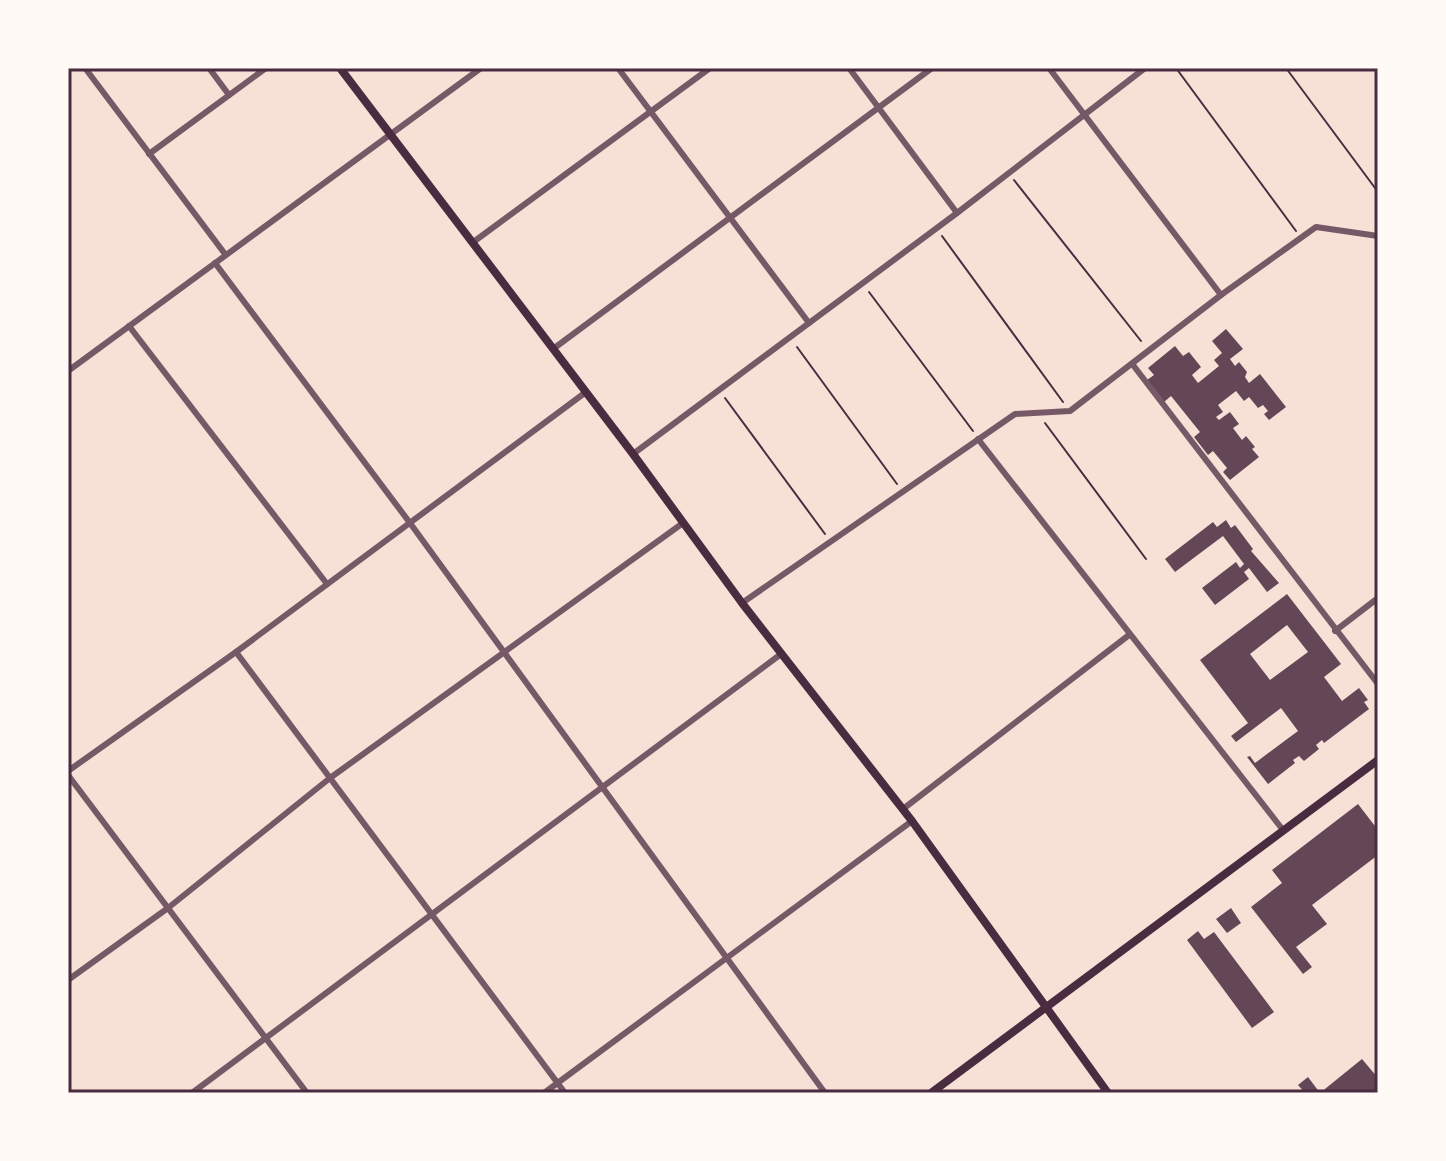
<svg xmlns="http://www.w3.org/2000/svg" width="1446" height="1161" font-family="'Sofia Sans Condensed',sans-serif">
  <style>
    .building { fill: #644757; fill-rule: evenodd }
    .lines { fill: none; stroke-linecap: round; stroke-linejoin: round }
    .path { stroke: #4a2c40; stroke-width: 2 }
    .minor { stroke: #755966; stroke-width: 6 }
    .secondary { stroke: #4a2c40; stroke-width: 8 }
    .neatline { fill: none; stroke: #4a2c40; stroke-width: 3 }
  </style>
  <rect width="100%" height="100%" fill="#f7e1d7"/>
  <g class="building">
    <polygon points="1226,329 1243,349 1230,359 1235,366 1239,362 1247,372 1245,377 1249,383 1260,374 1286,407 1269,420 1264,414 1268,411 1263,405 1258,408 1249,397 1244,401 1236,391 1218,405 1223,412 1216,417 1219,420 1230,412 1239,424 1233,428 1242,440 1246,436 1255,447 1252,449 1259,457 1230,480 1223,472 1227,468 1213,451 1208,455 1194,437 1200,432 1171,396 1164,402 1147,380 1154,375 1148,368 1175,346 1183,356 1189,352 1201,367 1192,375 1198,383 1219,366 1214,360 1222,353 1212,341"/>
    <polygon points="1226,520 1231,528 1235,525 1253,549 1251,551 1279,583 1267,592 1249,568 1244,572 1249,579 1215,605 1202,588 1236,562 1240,568 1244,564 1223,536 1175,572 1165,559 1213,522 1217,527"/>
    <path d="M1287 594 1341 664 1324 677 1342 701 1359 688 1368 700 1364 702 1369 709 1324 743 1322 740 1316 745 1319 749 1304 761 1299 756 1293 760 1295 763 1268 784 1247 757 1250 756 1255 763 1298 731 1281 708 1236 742 1231 736 1248 723 1200 660ZM1287 625 1308 652 1270 680 1250 654Z"/>
    <polygon points="1358,804 1378,830 1378,855 1312,905 1327,924 1296,947 1312,967 1303,974 1251,907 1282,883 1272,870"/>
    <polygon points="1231,908 1241,923 1227,933 1216,919"/>
    <polygon points="1198,931 1204,939 1214,932 1274,1012 1252,1028 1187,940"/>
    <polygon points="1362,1059 1378,1078 1378,1093 1305,1093 1298,1085 1308,1077 1320,1093"/>
  </g>
  <g class="lines">
    <g class="path">
      <polyline points="1176,68 1296,231"/>
      <polyline points="1286,68 1378,192"/>
      <polyline points="1014,180 1141,341"/>
      <polyline points="942,236 1063,402"/>
      <polyline points="869,292 973,431"/>
      <polyline points="797,347 897,484"/>
      <polyline points="725,398 825,534"/>
      <polyline points="1045,423 1146,559"/>
    </g>
    <g class="minor">
      <polyline points="85,68 225,254"/>
      <polyline points="209,68 229,95"/>
      <polyline points="618,68 809,323"/>
      <polyline points="849,68 957,213"/>
      <polyline points="1049,68 1221,295"/>
      <polyline points="149,154 266,68"/>
      <polyline points="472,243 710,68"/>
      <polyline points="215,263 410,523 825,1093"/>
      <polyline points="129,326 327,584"/>
      <polyline points="553,349 932,68"/>
      <polyline points="1133,365 1378,684"/>
      <polyline points="68,371 481,68"/>
      <polyline points="978,439 1283,830"/>
      <polyline points="633,454 957,213 1145,68"/>
      <polyline points="742,603 1015,414 1070,411 1221,295 1316,227 1378,236"/>
      <polyline points="1335,631 1378,598"/>
      <polyline points="236,652 565,1093"/>
      <polyline points="68,771 236,652 586,392"/>
      <polyline points="68,775 307,1093"/>
      <polyline points="903,809 1129,635"/>
      <polyline points="68,980 168,908 330,778 683,523"/>
      <polyline points="192,1093 781,654"/>
      <polyline points="544,1093 912,821"/>
    </g>
    <g class="secondary">
      <polyline points="340,68 633,454 742,603 912,821 1108,1093"/>
      <polyline points="931,1093 1378,760"/>
    </g>
  </g>
  <rect width="1446" height="1161" fill="none" stroke="#fffaf5" stroke-width="140"/>
  <rect x="70" y="70" width="1306" height="1021" class="neatline"/>
</svg>
